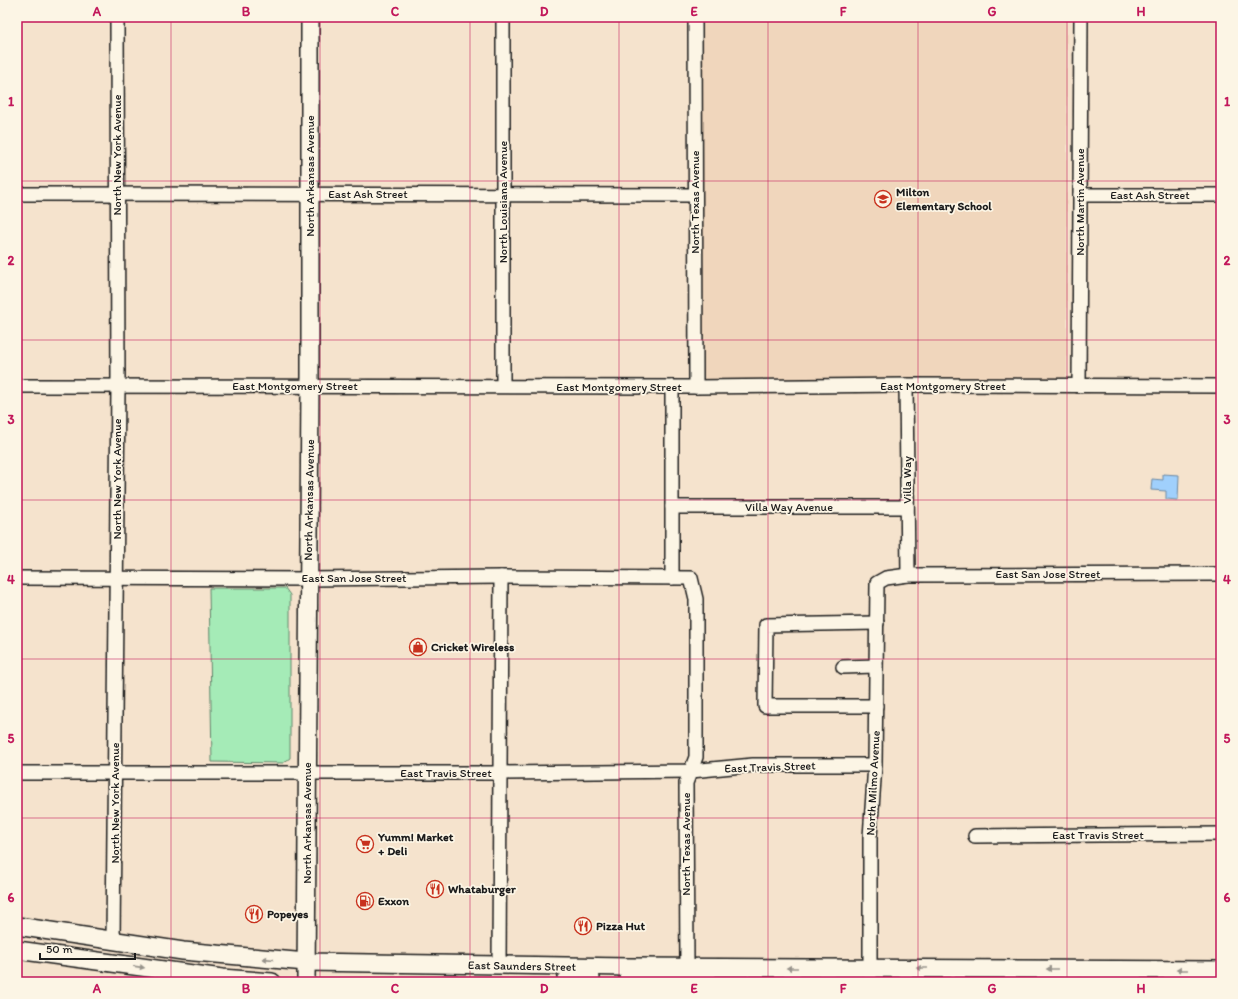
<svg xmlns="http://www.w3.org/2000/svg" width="1238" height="999" font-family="Itim,sans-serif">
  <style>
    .built { fill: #f0d6bc }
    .green { fill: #a5ebb7; stroke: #60846a }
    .water { fill: #a0d0fc; stroke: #6b88a2 }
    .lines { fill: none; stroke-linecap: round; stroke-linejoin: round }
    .minor-casing { stroke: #1c1c1c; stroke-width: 16 }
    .major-casing { stroke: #1c1c1c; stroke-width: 20 }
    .minor { stroke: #fcf5e5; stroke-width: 13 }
    .major { stroke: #fcf5e5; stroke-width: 17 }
    .oneway { fill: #97938b }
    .grid { fill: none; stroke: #c2185b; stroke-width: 1; stroke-opacity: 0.55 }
    .labels { text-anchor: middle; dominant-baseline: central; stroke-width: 3.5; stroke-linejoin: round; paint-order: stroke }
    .street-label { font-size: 12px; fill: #1c1c1c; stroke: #fcf5e5 }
    .poi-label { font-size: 12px; font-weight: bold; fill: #1c1c1c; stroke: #fcf5e5; text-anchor: start }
    .neatline { fill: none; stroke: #c2185b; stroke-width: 1.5 }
    .grid-label { font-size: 13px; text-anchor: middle; font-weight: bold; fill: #c2185b }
  </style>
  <rect width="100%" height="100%" fill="#f5e3cd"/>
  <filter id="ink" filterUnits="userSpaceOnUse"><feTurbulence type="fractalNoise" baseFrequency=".025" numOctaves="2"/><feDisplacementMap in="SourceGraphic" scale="8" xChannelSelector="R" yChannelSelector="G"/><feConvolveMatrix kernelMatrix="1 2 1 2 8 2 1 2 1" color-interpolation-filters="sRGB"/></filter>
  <g filter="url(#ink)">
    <polygon class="built" points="705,17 1064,17 1067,20 1067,374 1065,378 1063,380 704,381 700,378 701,24"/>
    <polygon class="green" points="209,588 285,588 290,595 290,758 283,763 212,762"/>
    <polygon class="water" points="1163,474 1179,475 1178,500 1166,499 1166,491 1151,490 1152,479 1163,480"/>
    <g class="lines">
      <g class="minor-casing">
        <g id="minor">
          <polyline points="503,17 503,386"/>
          <polyline points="695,17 696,387"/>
          <polyline points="17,194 695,195"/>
          <polyline points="1080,195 1221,195"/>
          <polyline points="906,385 908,575"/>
          <polyline points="17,386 696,387 906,385 1221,386"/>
          <polyline points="1079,386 1081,17"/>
          <polyline points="672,507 907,507"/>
          <polyline points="17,578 309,579 501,577 691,578 696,599 696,757 686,783 687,967"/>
          <polyline points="672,578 672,387"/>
          <polyline points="843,667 876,666"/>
          <polyline points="876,706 765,706 766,625 877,623"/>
          <polyline points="17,773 501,773 691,771 753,765 875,765"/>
          <polyline points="975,836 1221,834"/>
          <polyline points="113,941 118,386 117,17"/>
          <polyline points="499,966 501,577"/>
          <polyline points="870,982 870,837 875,765 877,583 886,578 908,575 1221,574"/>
        </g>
      </g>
      <g class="major-casing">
        <g id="major">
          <polyline points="17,926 183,951 306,962 628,967 1221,970"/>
          <polyline points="17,950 222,978 272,982"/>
          <polyline points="628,979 681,980 707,976"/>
          <polyline points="306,982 310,386 310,17"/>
          <polyline points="565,982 570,978 591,978"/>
          <polyline points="1089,982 1123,981"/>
        </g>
      </g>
      <use href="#minor" class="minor"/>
      <use href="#major" class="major"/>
    </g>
    <defs><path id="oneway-solid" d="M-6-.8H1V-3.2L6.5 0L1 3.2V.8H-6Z"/></defs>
    <g class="oneway">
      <use href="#oneway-solid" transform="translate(268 959) rotate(-175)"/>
      <use href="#oneway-solid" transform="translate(139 967) rotate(8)"/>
      <use href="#oneway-solid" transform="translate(792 968) rotate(-180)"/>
      <use href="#oneway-solid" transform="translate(922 968) rotate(-180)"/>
      <use href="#oneway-solid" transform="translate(1052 969) rotate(-180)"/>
      <use href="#oneway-solid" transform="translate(1182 970) rotate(180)"/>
    </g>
  </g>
  <path class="grid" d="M171 17V982M320 17V982M470 17V982M619 17V982M768 17V982M918 17V982M1067 17V982M17 181H1221M17 340H1221M17 500H1221M17 659H1221M17 818H1221"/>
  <defs>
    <g id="school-ring" transform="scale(0.9)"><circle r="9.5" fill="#fcf5e5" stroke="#c8321e" stroke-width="1.5"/><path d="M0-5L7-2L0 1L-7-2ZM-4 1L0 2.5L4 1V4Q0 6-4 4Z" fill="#c8321e"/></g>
    <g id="shop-ring" transform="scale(0.9)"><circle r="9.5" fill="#fcf5e5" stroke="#c8321e" stroke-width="1.5"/><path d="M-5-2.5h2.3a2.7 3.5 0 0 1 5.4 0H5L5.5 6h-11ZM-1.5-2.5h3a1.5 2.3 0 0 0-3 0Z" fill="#c8321e"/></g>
    <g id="supermarket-ring" transform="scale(0.9)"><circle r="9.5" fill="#fcf5e5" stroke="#c8321e" stroke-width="1.5"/><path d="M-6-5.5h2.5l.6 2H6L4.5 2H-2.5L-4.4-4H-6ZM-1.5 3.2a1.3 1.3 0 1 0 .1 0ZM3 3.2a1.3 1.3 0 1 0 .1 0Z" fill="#c8321e"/></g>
    <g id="restaurant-ring" transform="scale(0.9)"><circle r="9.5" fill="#fcf5e5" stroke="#c8321e" stroke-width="1.5"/><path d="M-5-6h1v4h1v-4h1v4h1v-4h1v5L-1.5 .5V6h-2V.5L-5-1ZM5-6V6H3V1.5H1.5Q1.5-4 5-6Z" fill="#c8321e"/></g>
    <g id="fuel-ring" transform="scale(0.9)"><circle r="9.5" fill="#fcf5e5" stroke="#c8321e" stroke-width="1.5"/><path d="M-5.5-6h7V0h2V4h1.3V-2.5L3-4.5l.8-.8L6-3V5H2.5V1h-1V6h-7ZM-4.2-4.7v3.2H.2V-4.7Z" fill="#c8321e"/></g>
  </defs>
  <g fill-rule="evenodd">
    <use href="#school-ring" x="883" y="199"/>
    <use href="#shop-ring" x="418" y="647"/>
    <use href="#supermarket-ring" x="365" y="844"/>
    <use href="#restaurant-ring" x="435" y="889"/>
    <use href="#fuel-ring" x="365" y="901"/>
    <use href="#restaurant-ring" x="254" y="914"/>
    <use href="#restaurant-ring" x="583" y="926"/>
  </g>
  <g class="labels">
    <g class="street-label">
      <text transform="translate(117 155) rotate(-90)">North New York Avenue</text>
      <text transform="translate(310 176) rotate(-90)">North Arkansas Avenue</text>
      <text x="368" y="194">East Ash Street</text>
      <text x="1150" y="195">East Ash Street</text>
      <text transform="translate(503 202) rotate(-90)">North Louisiana Avenue</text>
      <text transform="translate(695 202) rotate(-90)">North Texas Avenue</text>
      <text transform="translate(1080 202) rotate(-90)">North Martin Avenue</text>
      <text x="295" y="386">East Montgomery Street</text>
      <text x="943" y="386">East Montgomery Street</text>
      <text x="619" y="387">East Montgomery Street</text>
      <text transform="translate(117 479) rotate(-90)">North New York Avenue</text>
      <text transform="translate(907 480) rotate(-90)">Villa Way</text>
      <text transform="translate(309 500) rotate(-89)">North Arkansas Avenue</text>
      <text x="789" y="507">Villa Way Avenue</text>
      <text x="1048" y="574">East San Jose Street</text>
      <text x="354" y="578">East San Jose Street</text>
      <text transform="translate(770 767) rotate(-2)">East Travis Street</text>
      <text x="446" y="773">East Travis Street</text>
      <text transform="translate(873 783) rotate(-87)">North Milmo Avenue</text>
      <text transform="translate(115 803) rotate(-90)">North New York Avenue</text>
      <text transform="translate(307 823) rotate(-90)">North Arkansas Avenue</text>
      <text x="1098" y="835">East Travis Street</text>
      <text transform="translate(686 844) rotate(-90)">North Texas Avenue</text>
      <text transform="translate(522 966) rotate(1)">East Saunders Street</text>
    </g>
    <g class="poi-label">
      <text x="896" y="192">Milton<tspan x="896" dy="14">Elementary School</tspan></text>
      <text x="431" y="647">Cricket Wireless</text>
      <text x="378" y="837">Yumm! Market<tspan x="378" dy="14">+ Deli</tspan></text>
      <text x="448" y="889">Whataburger</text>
      <text x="378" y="901">Exxon</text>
      <text x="267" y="914">Popeyes</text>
      <text x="596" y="926">Pizza Hut</text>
    </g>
  </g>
  <rect width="1238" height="999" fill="none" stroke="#fcf5e5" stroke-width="44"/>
  <path d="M40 953v6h95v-6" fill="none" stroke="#1c1c1c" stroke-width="2"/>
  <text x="46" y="953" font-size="12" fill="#1c1c1c" stroke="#fcf5e5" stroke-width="3" paint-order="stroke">50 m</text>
  <rect x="22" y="22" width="1194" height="955" class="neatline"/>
  <g class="grid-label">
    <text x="97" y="16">A</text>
    <text x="246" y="16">B</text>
    <text x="395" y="16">C</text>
    <text x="544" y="16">D</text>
    <text x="694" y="16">E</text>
    <text x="843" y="16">F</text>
    <text x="992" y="16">G</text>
    <text x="1141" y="16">H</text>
    <text x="11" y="106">1</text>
    <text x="1227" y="106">1</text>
    <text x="11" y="265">2</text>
    <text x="1227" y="265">2</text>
    <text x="11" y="424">3</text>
    <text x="1227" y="424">3</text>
    <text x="11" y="584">4</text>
    <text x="1227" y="584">4</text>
    <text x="11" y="743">5</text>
    <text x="1227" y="743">5</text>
    <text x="11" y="902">6</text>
    <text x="1227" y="902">6</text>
    <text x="97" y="993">A</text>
    <text x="246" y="993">B</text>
    <text x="395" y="993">C</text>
    <text x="544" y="993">D</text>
    <text x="694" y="993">E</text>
    <text x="843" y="993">F</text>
    <text x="992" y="993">G</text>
    <text x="1141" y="993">H</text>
  </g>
</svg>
